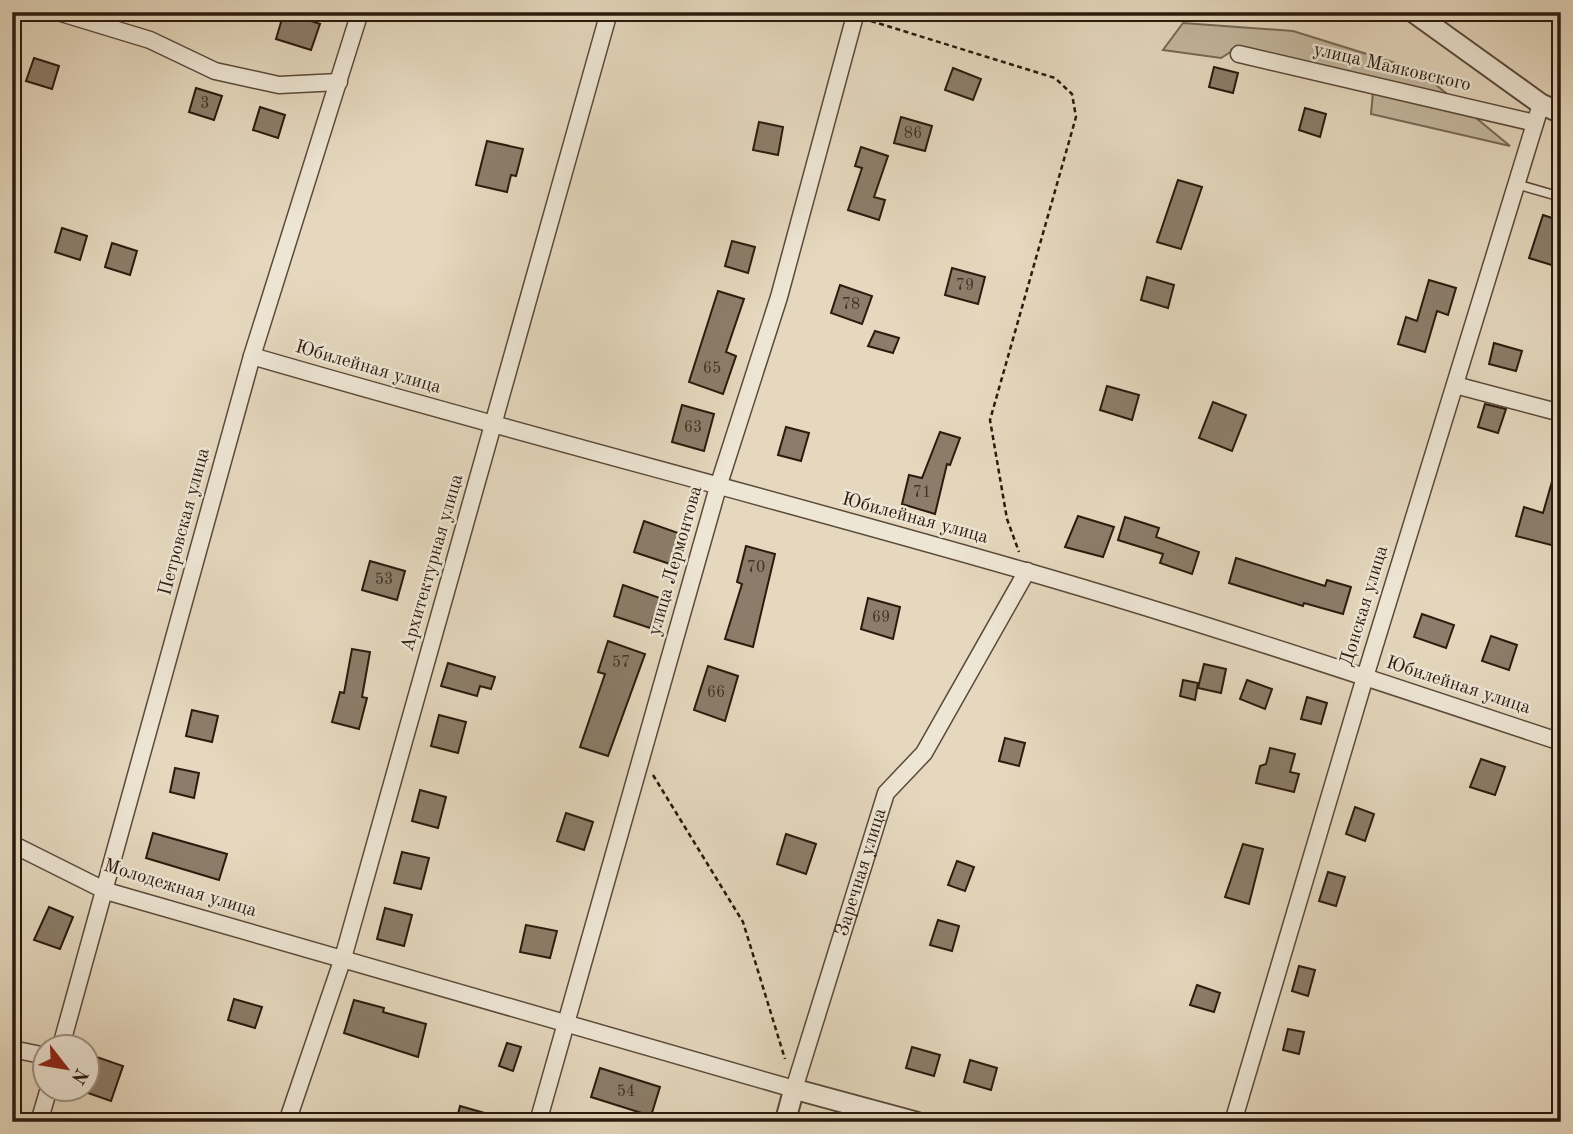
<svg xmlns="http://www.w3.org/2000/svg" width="1573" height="1134" font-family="'Old Standard TT',serif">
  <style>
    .green { fill: #c5b8a0; stroke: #786957; stroke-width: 2 }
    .building { fill: #8c7d6a; stroke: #2b1a0e; stroke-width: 2 }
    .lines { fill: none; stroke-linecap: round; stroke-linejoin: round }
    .service-casing { stroke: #5a4a3a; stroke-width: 11 }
    .minor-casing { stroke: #5a4a3a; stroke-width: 19 }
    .tertiary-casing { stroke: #5a4a3a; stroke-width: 23 }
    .path { stroke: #2b1a0e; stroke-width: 2.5; stroke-dasharray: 5 3.5; stroke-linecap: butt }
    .service { stroke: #eee6d5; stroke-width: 8 }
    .minor { stroke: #eee6d5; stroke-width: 16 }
    .tertiary { stroke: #eee6d5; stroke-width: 19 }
    .labels { text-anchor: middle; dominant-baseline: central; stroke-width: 5; stroke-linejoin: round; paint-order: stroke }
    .number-label { font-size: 16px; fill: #433325 }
    .street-label { font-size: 19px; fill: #2b1a0e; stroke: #eee6d5 }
  </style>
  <rect width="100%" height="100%" fill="#e5d8be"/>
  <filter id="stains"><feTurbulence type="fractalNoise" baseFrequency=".00286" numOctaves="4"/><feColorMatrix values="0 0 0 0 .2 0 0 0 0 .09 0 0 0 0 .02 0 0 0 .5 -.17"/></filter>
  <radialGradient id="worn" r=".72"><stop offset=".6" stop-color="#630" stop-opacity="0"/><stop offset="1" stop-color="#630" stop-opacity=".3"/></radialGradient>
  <polygon class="green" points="1183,23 1293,31 1418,70 1510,146 1371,114 1374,81 1237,48 1221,58 1163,50"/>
  <g class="building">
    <polygon points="284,12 320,24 311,50 276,39"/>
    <polygon points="34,58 59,66 52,89 26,81"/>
    <polygon points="1214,67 1238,73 1233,93 1209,87"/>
    <polygon points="953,68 981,79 973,100 945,90"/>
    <polygon points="196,88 222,96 214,120 189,112"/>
    <polygon points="260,107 285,115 278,138 253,130"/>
    <polygon points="1305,108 1326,114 1320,137 1299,130"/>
    <polygon points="901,117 932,126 925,151 894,143"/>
    <polygon points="759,122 783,127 778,155 753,150"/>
    <polygon points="487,141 523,149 516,176 511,175 507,192 476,185"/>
    <polygon points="861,147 888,156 874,197 885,200 879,220 848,210 862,168 855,166"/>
    <polygon points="1178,180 1202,187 1181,249 1157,242"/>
    <polygon points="1543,215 1561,221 1561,268 1529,258"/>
    <polygon points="62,228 87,236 80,260 55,252"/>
    <polygon points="732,241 755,247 748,273 725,266"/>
    <polygon points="112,243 137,251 130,275 105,267"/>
    <polygon points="952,268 985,277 978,304 945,295"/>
    <polygon points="1147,277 1174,285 1168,308 1141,300"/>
    <polygon points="1429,280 1456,288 1448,315 1437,311 1425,352 1398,344 1406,317 1417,321"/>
    <polygon points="840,285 872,296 862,324 831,313"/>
    <polygon points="718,291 744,299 726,352 736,356 723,394 689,382"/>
    <polygon points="875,331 899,338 893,353 868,346"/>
    <polygon points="1494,343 1522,351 1516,371 1489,364"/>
    <polygon points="1107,386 1139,395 1132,420 1100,410"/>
    <polygon points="1213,402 1246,415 1232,451 1199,438"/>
    <polygon points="1485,404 1506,409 1498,433 1478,427"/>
    <polygon points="682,405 714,414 704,451 672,442"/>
    <polygon points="786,427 809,433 801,461 778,455"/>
    <polygon points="940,432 960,438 950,465 947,464 935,514 902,504 909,475 922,478"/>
    <polygon points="1557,464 1561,465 1559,547 1516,536 1524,507 1543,513"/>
    <polygon points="1078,516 1114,527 1103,557 1065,547"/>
    <polygon points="1125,517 1159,528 1156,537 1199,552 1192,574 1160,563 1163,554 1118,540"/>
    <polygon points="644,521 681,534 670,564 634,552"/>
    <polygon points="746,546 775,554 753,647 725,639 742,584 737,582"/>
    <polygon points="1236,558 1325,586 1327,580 1351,587 1343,614 1304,603 1303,606 1229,583"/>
    <polygon points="370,561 405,571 397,600 362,590"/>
    <polygon points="623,585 660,598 650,628 614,616"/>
    <polygon points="868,598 900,607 893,639 861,629"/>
    <polygon points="1422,614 1454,625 1446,648 1414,637"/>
    <polygon points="1491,636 1517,645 1509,670 1482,661"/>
    <polygon points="608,641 645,654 608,756 580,747 605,674 598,672"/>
    <polygon points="352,649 370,652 362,697 367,698 359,729 332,722 340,692 344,693"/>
    <polygon points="448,663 495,677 491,689 480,686 477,696 441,686"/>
    <polygon points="1204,664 1226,669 1221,693 1198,688"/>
    <polygon points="708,666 738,676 725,721 694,710"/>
    <polygon points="1183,680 1198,683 1195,700 1180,696"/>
    <polygon points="1247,680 1272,689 1265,709 1240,699"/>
    <polygon points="1307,697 1327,703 1321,724 1301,719"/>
    <polygon points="192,710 218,716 212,742 186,736"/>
    <polygon points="439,715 466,722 458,753 431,746"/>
    <polygon points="1005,738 1025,743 1019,766 999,761"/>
    <polygon points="1270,748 1295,754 1290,772 1299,774 1294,792 1256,783 1260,766 1266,764"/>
    <polygon points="1481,759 1505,767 1495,795 1470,787"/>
    <polygon points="175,768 199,773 194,798 170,792"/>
    <polygon points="420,790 446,797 438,828 412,821"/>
    <polygon points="1355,807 1374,814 1365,841 1346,834"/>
    <polygon points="566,813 593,822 584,850 557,841"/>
    <polygon points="153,833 227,854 219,880 146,858"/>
    <polygon points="786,834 816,844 806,874 777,864"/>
    <polygon points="1243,844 1263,849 1249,904 1225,897"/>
    <polygon points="402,852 429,858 421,889 394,883"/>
    <polygon points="957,861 974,867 965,891 948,885"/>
    <polygon points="1328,872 1345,877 1336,906 1319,901"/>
    <polygon points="49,907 73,917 60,949 34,940"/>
    <polygon points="385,908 412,915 404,946 377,939"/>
    <polygon points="938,920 959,926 952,951 930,945"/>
    <polygon points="526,925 557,931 550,958 520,952"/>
    <polygon points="1299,966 1315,970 1308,996 1292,991"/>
    <polygon points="1197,985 1220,993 1214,1012 1190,1005"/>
    <polygon points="234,999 262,1007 255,1028 228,1020"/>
    <polygon points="354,1000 384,1008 383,1012 426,1024 418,1057 344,1033"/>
    <polygon points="1288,1029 1304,1032 1299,1054 1283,1050"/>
    <polygon points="507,1043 521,1047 513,1071 499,1066"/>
    <polygon points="912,1047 940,1055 934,1076 906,1068"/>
    <polygon points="88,1054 123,1066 111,1101 88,1093"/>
    <polygon points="970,1060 997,1068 991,1090 964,1082"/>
    <polygon points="600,1068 660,1087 651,1116 591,1097"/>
    <polygon points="460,1106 502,1118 501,1122 456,1122"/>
  </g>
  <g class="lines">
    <g class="service-casing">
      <polyline id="service" points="1516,184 1561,197"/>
    </g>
    <g class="minor-casing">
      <g id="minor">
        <polyline points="58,12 150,40 215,71 279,85 339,82"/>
        <polyline points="1239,54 1535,123"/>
        <path d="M252 356C509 431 768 497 1025 571 1205 623 1383 683 1561 742"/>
        <polyline points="1455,385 1561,413"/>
        <path id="s1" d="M12 844 106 891 794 1089 886 793 924 753 1027 571"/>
        <polyline points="61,1046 252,356 360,12"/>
        <polyline points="12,1049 46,1056"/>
        <polyline points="39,1122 49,1088"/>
        <polyline points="287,1122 343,958 609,12"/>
        <polyline points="538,1122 718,487 779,297 856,12"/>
        <polyline points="1233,1122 1365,677 1541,104"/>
      </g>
    </g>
    <g class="tertiary-casing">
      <g id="tertiary">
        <polyline points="1413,12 1541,104 1561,113"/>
        <polyline points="785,1122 794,1089 916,1122"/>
      </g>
    </g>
    <g class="path">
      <polyline points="871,21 1055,78 1072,94 1076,117 990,420 1007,519 1019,552"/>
      <polyline points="653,775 743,922 785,1059"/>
    </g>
    <use href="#service" class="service"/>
    <use href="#minor" class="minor"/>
    <use href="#tertiary" class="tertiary"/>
  </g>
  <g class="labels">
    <g class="number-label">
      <text x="205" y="104">3</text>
      <text x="913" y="134">86</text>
      <text x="965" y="286">79</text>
      <text x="851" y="305">78</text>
      <text x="712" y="369">65</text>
      <text x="693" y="428">63</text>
      <text x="922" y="493">71</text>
      <text x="756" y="568">70</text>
      <text x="384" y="580">53</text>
      <text x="881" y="618">69</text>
      <text x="621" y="663">57</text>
      <text x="716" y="693">66</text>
      <text x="626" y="1092">54</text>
    </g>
    <g class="street-label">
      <text transform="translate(1392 68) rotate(13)">улица Маяковского</text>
      <text transform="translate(368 368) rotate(16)">Юбилейная улица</text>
      <text transform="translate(915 519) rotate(15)">Юбилейная улица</text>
      <text transform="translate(185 522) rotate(-75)">Петровская улица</text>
      <text transform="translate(676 561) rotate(-74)">улица Лермонтова</text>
      <text transform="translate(433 563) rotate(-74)">Архитектурная улица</text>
      <text transform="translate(1365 606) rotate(-73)">Донская улица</text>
      <text transform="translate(1458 686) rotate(18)">Юбилейная улица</text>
      <text stroke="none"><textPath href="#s1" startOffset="1048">Заречная улица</textPath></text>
      <text transform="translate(180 889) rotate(17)">Молодежная улица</text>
    </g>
  </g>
  <rect width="1573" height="1134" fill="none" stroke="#e5d8be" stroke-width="42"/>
  <rect x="14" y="14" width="1545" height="1106" fill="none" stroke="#2b1a0e" stroke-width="3.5"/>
  <rect x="21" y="21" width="1531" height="1092" fill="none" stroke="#2b1a0e" stroke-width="2"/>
  <g transform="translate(66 1068) rotate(121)"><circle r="33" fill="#eee6d5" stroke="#a09485" stroke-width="2"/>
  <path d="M0-5L12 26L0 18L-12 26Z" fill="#8f2418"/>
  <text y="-10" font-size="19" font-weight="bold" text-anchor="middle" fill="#2b1a0e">N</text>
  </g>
  <rect width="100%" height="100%" filter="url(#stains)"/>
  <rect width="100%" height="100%" fill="url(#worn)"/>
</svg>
